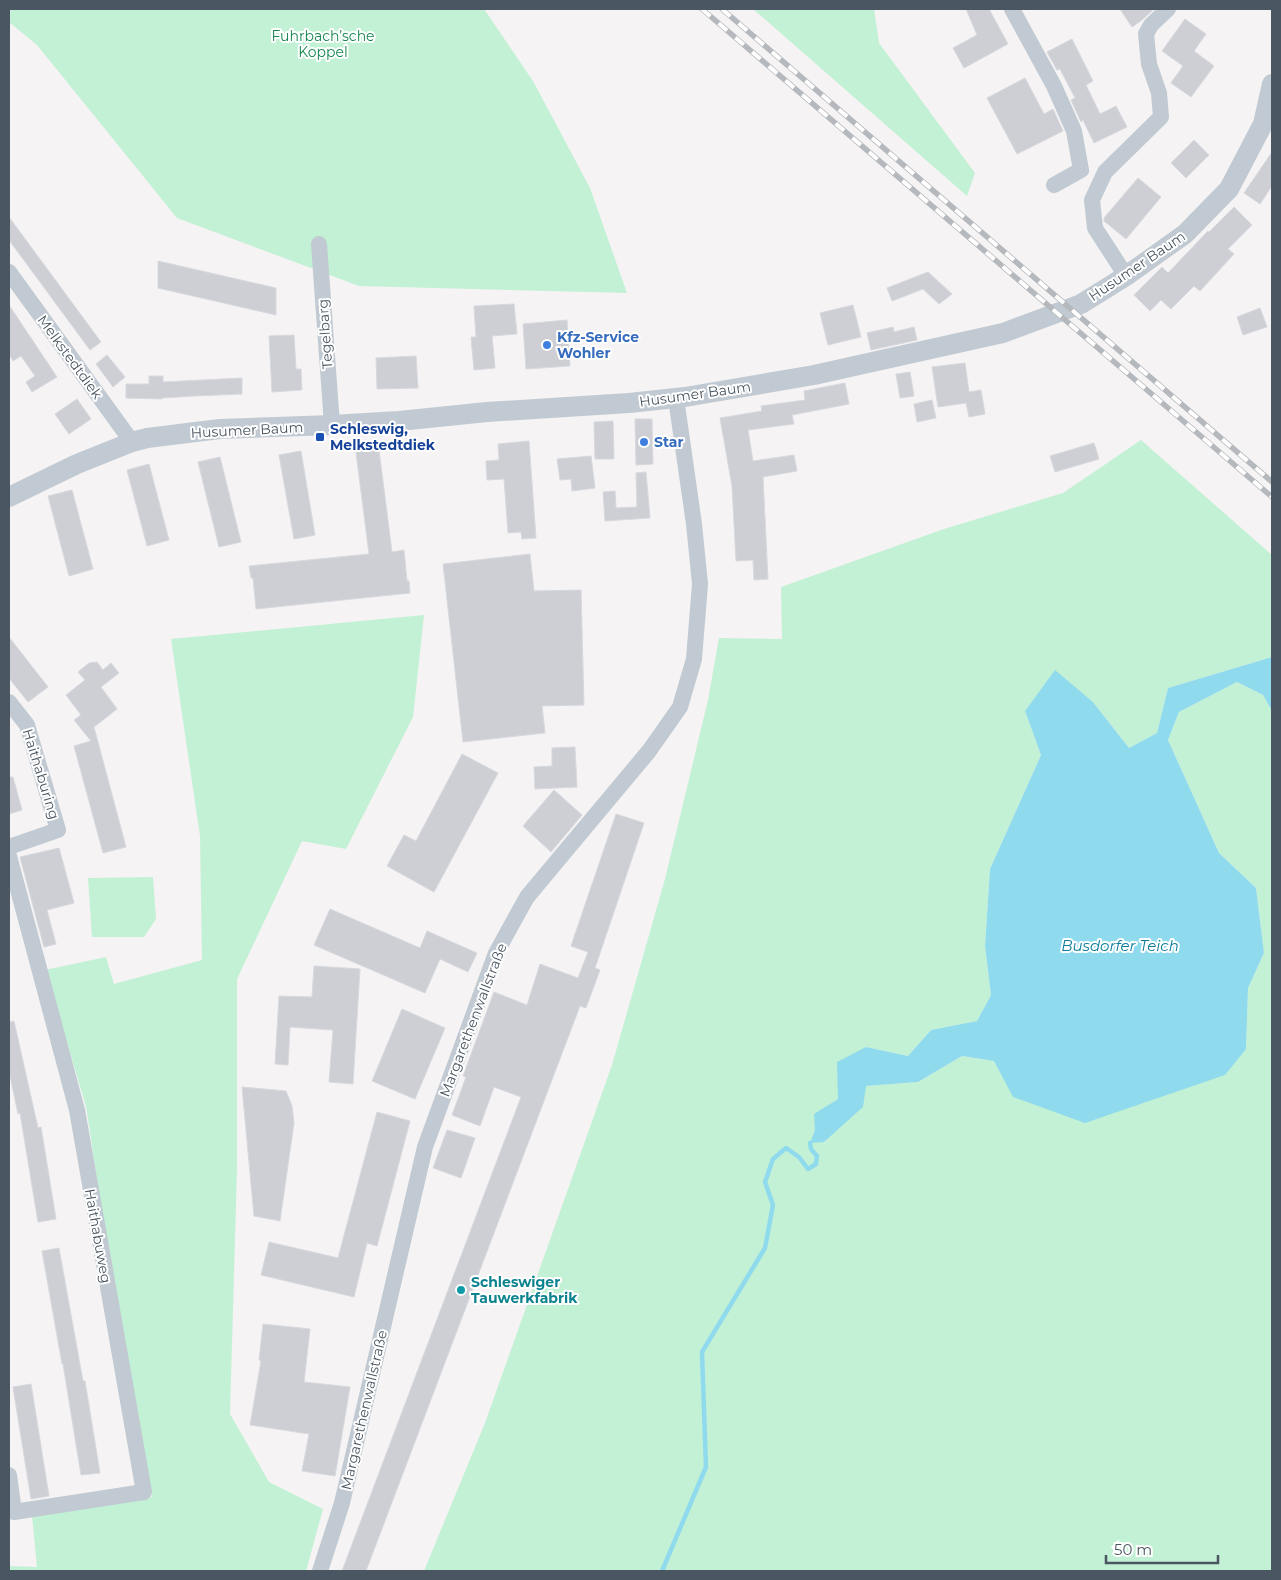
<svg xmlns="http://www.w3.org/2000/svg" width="1281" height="1580" font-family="Montserrat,sans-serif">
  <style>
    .green { fill: #c3f1d5 }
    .water { fill: #90daee }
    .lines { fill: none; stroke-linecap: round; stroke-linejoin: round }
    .stream { stroke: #90daee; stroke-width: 4.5 }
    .building { fill: #cdcfd5; stroke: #d7d9de }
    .minor { stroke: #c1cad2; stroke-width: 16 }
    .tertiary { stroke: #c1cad2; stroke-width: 20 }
    .rail-casing { stroke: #b5b8bd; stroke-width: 5.5 }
    .rail { stroke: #fff; stroke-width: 4; stroke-dasharray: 11; stroke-linecap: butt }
    .shop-dot { fill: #3f7fe0; stroke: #fff; stroke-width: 2 }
    .transit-dot { fill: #1a4fb4; stroke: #fff; stroke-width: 2 }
    .culture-dot { fill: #0f9aa8; stroke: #fff; stroke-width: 2 }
    .labels { text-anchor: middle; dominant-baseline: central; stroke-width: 4; stroke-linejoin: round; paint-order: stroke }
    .park-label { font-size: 14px; fill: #17864f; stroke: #fff }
    .street-label { font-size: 14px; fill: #4a5661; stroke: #fff }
    .shop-label { font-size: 14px; font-weight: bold; fill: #366cbe; stroke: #fff; text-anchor: start }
    .transit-label { font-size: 14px; font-weight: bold; fill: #164399; stroke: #fff; text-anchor: start }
    .culture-label { font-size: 14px; font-weight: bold; fill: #0d838f; stroke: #fff; text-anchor: start }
    .water-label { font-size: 15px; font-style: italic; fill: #0c7c9b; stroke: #fff }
  </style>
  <rect width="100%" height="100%" fill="#f5f3f3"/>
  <g class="green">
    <polygon points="9,9 484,9 533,81 590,188 627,293 359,286 177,218 37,45 9,22"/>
    <polygon points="753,9 874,9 879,43 975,173 967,196"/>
    <polygon points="1141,440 1272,555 1272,657 1168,688 1157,733 1129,748 1093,702 1055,671 1025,711 1041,755 990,869 985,946 991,995 977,1021 931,1030 908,1056 866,1047 838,1099 815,1114 815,1130 811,1142 825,1142 866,1086 918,1082 962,1056 994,1061 1014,1097 1246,1049 1248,988 1264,953 1256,888 1219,853 1168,740 1179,712 1237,682 1263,695 1272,711 1272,1571 424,1571 485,1423 612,1065 665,879 708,700 719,638 782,639 781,587 944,529 1063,493"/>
    <polygon points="424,615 413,717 346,849 302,841 237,979 237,1169 230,1414 269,1482 323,1509 306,1571 9,1571 9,1566 37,1567 32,1516 152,1497 123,1353 86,1106 45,970 106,957 114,984 202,960 200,836 171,639"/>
    <polygon points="153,877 156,919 144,937 92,937 88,878"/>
  </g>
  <polygon class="water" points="1272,657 1272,711 1263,695 1237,682 1179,712 1168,740 1219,853 1256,888 1264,953 1248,988 1246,1049 1225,1075 1085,1123 1013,1097 994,1061 962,1056 918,1082 866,1086 863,1107 824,1142 810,1143 815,1130 814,1114 838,1099 837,1062 866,1047 908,1056 931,1030 977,1021 991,995 985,946 990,869 1041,755 1025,711 1055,670 1093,702 1129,748 1157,733 1168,688"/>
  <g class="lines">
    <polyline class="stream" points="662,1571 706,1467 702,1352 765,1248 773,1205 765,1182 773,1159 786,1148 799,1157 808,1169 816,1164 817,1156 811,1149 810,1143"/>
  </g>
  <g class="building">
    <polygon points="966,9 989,9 1008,44 964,68 953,48 977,35"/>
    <polygon points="1120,9 1154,9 1142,20 1132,27"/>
    <polygon points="1185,19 1206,34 1194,51 1214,66 1191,97 1171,83 1183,66 1162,51"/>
    <polygon points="1072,39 1093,81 1086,85 1100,114 1116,106 1127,127 1094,143 1083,120 1081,122 1071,100 1075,98 1060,69 1057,70 1047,52"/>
    <polygon points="1025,78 1044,114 1053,109 1063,131 1017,154 987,98"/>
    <polygon points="1194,140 1209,155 1186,178 1171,163"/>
    <polygon points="1272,152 1272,186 1260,204 1244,193"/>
    <polygon points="1138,178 1161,197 1126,239 1104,221 1104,218"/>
    <polygon points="1234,207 1252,225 1228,249 1234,254 1200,291 1194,286 1171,309 1161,300 1150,311 1134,295 1162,267 1168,273 1208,231 1209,232"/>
    <polygon points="9,217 101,342 90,350 9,240"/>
    <polygon points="158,261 276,288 276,315 158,288"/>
    <polygon points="928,272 952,294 939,304 923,289 892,301 887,288"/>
    <polygon points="514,304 517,334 492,336 495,368 474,370 471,337 476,337 474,306"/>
    <polygon points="9,305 57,377 32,392 26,382 35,376 21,356 13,361 9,354"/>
    <polygon points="853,305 861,337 828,345 820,313"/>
    <polygon points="1260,308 1267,327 1243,335 1237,317"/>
    <polygon points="567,320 570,366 526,369 523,324"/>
    <polygon points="893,327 894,332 914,327 917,340 871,350 867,333"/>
    <polygon points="294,335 296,369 301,369 302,390 272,392 269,336"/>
    <polygon points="107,355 125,377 113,387 96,364"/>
    <polygon points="416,356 418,388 377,389 376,358"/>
    <polygon points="965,363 969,392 981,390 985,414 969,417 966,403 938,407 932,367"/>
    <polygon points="910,372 914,396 900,398 896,374"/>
    <polygon points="149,376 163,376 163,382 242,378 242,394 195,396 162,398 162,399 126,398 126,384 149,384"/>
    <polygon points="845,383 849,404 792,415 794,424 748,430 753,461 794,455 797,471 763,477 768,579 754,580 753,560 736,561 732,486 720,418 762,411 761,406 805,400 804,391"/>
    <polygon points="77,399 91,419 69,434 55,414"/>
    <polygon points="932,400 936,418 917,422 914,404"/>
    <polygon points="635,419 652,419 653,464 636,465"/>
    <polygon points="613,421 614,459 595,459 594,422"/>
    <polygon points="529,441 536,538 522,539 521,532 508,533 504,479 487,480 486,461 499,460 498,444"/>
    <polygon points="378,442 392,552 404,550 407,581 409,581 410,593 256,609 253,578 251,578 249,566 369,554 355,445"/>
    <polygon points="1094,443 1099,459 1055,472 1050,456"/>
    <polygon points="301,451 315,535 294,539 279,455"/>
    <polygon points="591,456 595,488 572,491 571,479 560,480 557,459"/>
    <polygon points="220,457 241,542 219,547 198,462"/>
    <polygon points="149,464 169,540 147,546 127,470"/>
    <polygon points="646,472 650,518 605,521 603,492 615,491 616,508 637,507 636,473"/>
    <polygon points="72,490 93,569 69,576 48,496"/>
    <polygon points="530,554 534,591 581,590 584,705 542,706 545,733 463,742 443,564"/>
    <polygon points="9,637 48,687 28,702 9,678"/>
    <polygon points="97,662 103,670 111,663 119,673 101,687 117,709 94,727 126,847 103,853 74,746 91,741 74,720 81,715 66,695 85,680 78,672 89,663"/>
    <polygon points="575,747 577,787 535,789 534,767 552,766 552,748"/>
    <polygon points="462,754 498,773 434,892 387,866 404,835 416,841"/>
    <polygon points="9,777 13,777 22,810 9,814"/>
    <polygon points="554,790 582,815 551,852 523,826"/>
    <polygon points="616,814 644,823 595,968 600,970 586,1008 580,1006 366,1571 342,1571 521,1097 494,1087 480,1126 452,1115 466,1077 463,1076 494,992 527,1005 540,964 578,978 588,952 571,946"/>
    <polygon points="59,848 74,903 47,910 56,944 44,947 20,857"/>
    <polygon points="330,909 420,948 427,931 477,953 468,972 440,959 425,993 314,945"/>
    <polygon points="314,966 360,969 353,1084 329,1082 333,1030 290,1027 288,1065 275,1064 279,996 312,997"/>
    <polygon points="402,1009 445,1028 415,1099 372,1081"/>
    <polygon points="14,1021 38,1128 41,1127 56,1219 38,1222 20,1113 18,1114 9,1071 9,1022"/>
    <polygon points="242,1087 286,1091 292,1106 294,1123 280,1221 254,1216"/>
    <polygon points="377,1112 410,1121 377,1246 367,1243 354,1297 261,1275 269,1242 338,1258"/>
    <polygon points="447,1130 475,1138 461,1178 433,1168"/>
    <polygon points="59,1248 83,1381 85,1381 100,1473 81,1475 63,1364 62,1364 42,1251"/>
    <polygon points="263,1324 310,1329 304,1382 350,1387 335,1476 302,1471 309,1434 250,1425 261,1361 259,1360"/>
    <polygon points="31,1384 49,1496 31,1499 13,1387"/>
  </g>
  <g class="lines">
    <g class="minor">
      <polyline points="1012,9 1054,86 1074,131 1081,170 1054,185"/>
      <polyline points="319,244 332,425"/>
      <polyline points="9,272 132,442"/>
      <polyline points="1126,276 1095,228 1092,200 1105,172 1161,117 1159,93 1149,64 1146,34 1151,25 1168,9"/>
      <polyline points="9,702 27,725 58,830 9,847"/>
      <polyline points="9,856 77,1110 144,1492 14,1512 9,1475"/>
      <polyline points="320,1571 342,1503 425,1147 496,953 527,897 649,751 680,707 694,659 700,584 694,524 676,398"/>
    </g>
    <polyline class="tertiary" points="9,497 77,464 132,442 147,438 220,429 332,425 399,421 487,412 629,403 685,397 814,375 1003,333 1081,304 1126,276 1185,234 1229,189 1263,124 1272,84"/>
    <g class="rail-casing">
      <g id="rail">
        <polyline points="702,9 1272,497"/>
        <polyline points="722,9 1272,482"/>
      </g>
    </g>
    <use href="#rail" class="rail"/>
  </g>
  <g class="shop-dot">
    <circle cx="547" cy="345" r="5"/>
    <circle cx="644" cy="442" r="5"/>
  </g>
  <rect class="transit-dot" x="315" y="432" width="10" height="10" rx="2.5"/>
  <circle class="culture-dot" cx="461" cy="1290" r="5"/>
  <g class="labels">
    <g class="park-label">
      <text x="323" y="36">Fuhrbach’sche<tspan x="323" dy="16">Koppel</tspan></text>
    </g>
    <g class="street-label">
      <text transform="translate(1137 266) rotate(-34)">Husumer Baum</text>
      <text transform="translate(325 334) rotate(-94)">Tegelbarg</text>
      <text transform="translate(70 357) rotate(54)">Melkstedtdiek</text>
      <text transform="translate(695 394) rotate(-8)">Husumer Baum</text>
      <text transform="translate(247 430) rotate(-3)">Husumer Baum</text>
      <text transform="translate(41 774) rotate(73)">Haithaburing</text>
      <text transform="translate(473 1020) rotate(-69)">Margarethenwallstraße</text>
      <text transform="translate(98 1236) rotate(80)">Haithabuweg</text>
      <text transform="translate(364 1410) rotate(-77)">Margarethenwallstraße</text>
    </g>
    <g class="shop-label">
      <text x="557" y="337">Kfz-Service<tspan x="557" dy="16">Wohler</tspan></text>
      <text x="654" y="442">Star</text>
    </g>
    <g class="transit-label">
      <text x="330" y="429">Schleswig,<tspan x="330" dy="16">Melkstedtdiek</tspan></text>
    </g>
    <g class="culture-label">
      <text x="471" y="1282">Schleswiger<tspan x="471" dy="16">Tauwerkfabrik</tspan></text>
    </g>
    <g class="water-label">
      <text x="1120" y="945">Busdorfer Teich</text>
    </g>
  </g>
  <rect width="1281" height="1580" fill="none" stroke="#4a5661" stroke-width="20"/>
  <path d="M1106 1555v8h112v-8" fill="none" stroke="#4a5661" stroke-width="2.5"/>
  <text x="1114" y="1555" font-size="15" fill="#4a5661" stroke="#ffffff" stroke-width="4" paint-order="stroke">50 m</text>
</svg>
